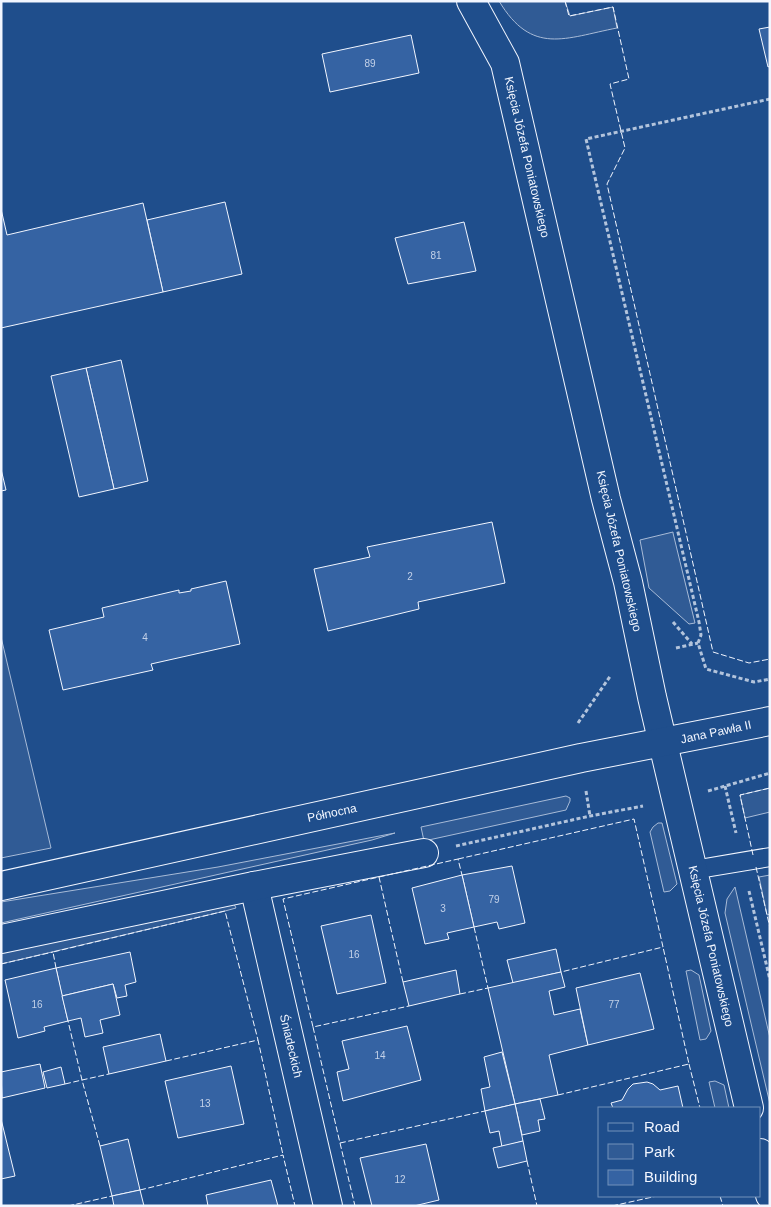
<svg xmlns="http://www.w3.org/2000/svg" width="771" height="1207" font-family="Helvetica,sans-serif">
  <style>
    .green { fill: #305b95; stroke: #a8bbd7 }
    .building { fill: #3563a3; stroke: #f2f6ff }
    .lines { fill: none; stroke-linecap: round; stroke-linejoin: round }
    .service-casing { stroke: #f2f6ff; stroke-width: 20 }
    .minor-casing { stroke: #f2f6ff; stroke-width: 30 }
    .secondary-casing { stroke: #f2f6ff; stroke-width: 30 }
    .path { stroke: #b3c4dc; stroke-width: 3; stroke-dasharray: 4 2.5; stroke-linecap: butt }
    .service { stroke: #1f4e8c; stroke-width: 18 }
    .minor { stroke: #1f4e8c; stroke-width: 28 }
    .secondary { stroke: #1f4e8c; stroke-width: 28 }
    .fence { stroke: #f2f6ff; stroke-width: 1; stroke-dasharray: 6 2.5; stroke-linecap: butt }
    .labels { text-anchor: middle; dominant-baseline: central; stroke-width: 4; stroke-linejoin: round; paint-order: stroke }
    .number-label { font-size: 10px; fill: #c3d1e8 }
    .street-label { font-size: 12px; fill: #f2f6ff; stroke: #1f4e8c }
  </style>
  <rect width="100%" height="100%" fill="#1f4e8c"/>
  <g class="green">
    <path d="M499 1H565L570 16 613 7 617 28C565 38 532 56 499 1Z"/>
    <polygon points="673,532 673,533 695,623 689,624 649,588 640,540"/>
    <polygon points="1,637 51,848 1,858"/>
    <polygon points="770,788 770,812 745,818 740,795"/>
    <polygon points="566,796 570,798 570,801 566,810 424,841 421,827"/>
    <polygon points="658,823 662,823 677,884 670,891 664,892 650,832 653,827"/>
    <polygon points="395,833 372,840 1,923 1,902 218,867"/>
    <polygon points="770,875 770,914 767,915 759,877"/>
    <polygon points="735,887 770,1038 770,1104 725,913 727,899"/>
    <polygon points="228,902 233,902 236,908 225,911 1,964 1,953"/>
    <polygon points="691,970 699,975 711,1031 706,1039 700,1040 686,971"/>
    <polygon points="715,1081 724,1085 729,1108 715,1108 709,1082"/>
  </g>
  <g class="building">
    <polygon points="770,27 770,66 768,67 759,29"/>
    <polygon points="411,35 419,73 330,92 322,54"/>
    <polygon points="225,202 242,274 163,292 147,220"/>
    <polygon points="143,203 163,292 1,328 1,209 7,235"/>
    <polygon points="464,222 476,271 408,284 395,238"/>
    <polygon points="121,360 148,481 114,489 86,368"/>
    <polygon points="86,368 114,489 79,497 51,376"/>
    <polygon points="1,469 6,490 1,491"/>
    <polygon points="492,522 505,583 418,602 419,609 328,631 314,569 370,557 367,547"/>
    <polygon points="226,581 240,644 151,664 153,670 63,690 49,630 104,617 102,608 179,590 179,593 191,591 191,589"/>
    <polygon points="512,866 525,923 499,929 497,922 474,927 462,875"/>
    <polygon points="462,875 474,927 447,933 449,939 425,944 412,888"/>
    <polygon points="371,915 386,983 337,994 321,926"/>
    <polygon points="556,949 561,972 513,983 507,960"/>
    <polygon points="130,952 136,982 125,985 127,996 117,998 113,984 62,996 56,968"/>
    <polygon points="56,968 68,1021 44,1027 45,1031 18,1038 5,980"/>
    <polygon points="456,970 460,994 409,1006 403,982"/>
    <polygon points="561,972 565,987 549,991 554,1015 580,1009 588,1045 549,1055 558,1095 515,1104 488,988"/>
    <polygon points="640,973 654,1029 588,1045 576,988"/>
    <polygon points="113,984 120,1015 100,1020 103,1033 85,1037 81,1018 68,1021 62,996"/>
    <polygon points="407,1026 421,1080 343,1101 337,1072 349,1069 342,1041"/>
    <polygon points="160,1034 166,1061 109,1074 103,1047"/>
    <polygon points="502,1052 515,1104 485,1111 481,1089 490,1087 484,1057"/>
    <polygon points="40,1064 45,1088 2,1098 1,1072"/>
    <polygon points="231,1066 244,1124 178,1138 165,1081"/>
    <polygon points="61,1067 65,1084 47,1088 43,1072"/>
    <polygon points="647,1082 653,1084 660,1090 678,1086 683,1108 613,1108 611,1103 622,1100 628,1089 633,1084"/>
    <polygon points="540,1099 545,1119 538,1120 540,1131 522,1135 515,1104"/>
    <polygon points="515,1104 523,1141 502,1147 499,1131 490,1133 485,1111"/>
    <polygon points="1,1119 15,1176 1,1179"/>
    <polygon points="128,1139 140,1190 112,1196 100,1146"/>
    <polygon points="523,1141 527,1161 498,1168 493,1148"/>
    <polygon points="426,1144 439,1200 414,1206 372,1206 360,1158"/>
    <polygon points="271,1180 278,1206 208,1206 206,1195"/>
    <polygon points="140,1190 144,1206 114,1206 112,1196"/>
  </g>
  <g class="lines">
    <g class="service-casing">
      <polyline id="service" points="693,870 770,857"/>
    </g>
    <g class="minor-casing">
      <g id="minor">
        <polyline points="471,1 505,63 606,499 628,582 652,697 749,1108"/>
        <polyline points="254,886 328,1206"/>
        <polyline points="1,939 254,886 424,853"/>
        <polyline points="760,1153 770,1195"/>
      </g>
    </g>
    <g class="secondary-casing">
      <polyline id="secondary" points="1,886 581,758 770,721"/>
    </g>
    <g class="path">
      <polyline points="770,99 586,139 699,622 701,635 698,643 706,669 754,682 770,679"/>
      <polyline points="673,622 692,644"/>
      <polyline points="676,648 698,643"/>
      <polyline points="578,723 611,675"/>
      <polyline points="725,786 736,833"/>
      <polyline points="586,791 590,816"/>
      <polyline points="708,791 770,773"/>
      <polyline points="456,846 590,816 643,806"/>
      <polyline points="749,891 770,980"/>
    </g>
    <use href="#service" class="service"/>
    <use href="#minor" class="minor"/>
    <use href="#secondary" class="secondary"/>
    <g class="fence">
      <polyline points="565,1 569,16 613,7 629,79 610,84 625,148 607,184 713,652 749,663 770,659"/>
      <polyline points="753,855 740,795 770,788"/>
      <polyline points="458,859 634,819 663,947 561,972"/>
      <polyline points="756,867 770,928"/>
      <polyline points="379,877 458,859 462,875"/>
      <polyline points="1,964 53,952"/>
      <polyline points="56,968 53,952 225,911 258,1040"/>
      <polyline points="403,982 379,877 283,899 313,1027 409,1006"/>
      <polyline points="460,994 488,988 474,927"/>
      <polyline points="313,1027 340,1143 485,1111"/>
      <polyline points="166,1061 258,1040 283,1155"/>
      <polyline points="689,1064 700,1108"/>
      <polyline points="65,1084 82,1080 68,1021"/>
      <polyline points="558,1095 689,1064 663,947"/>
      <polyline points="340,1143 355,1206"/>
      <polyline points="100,1146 82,1080 109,1074"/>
      <polyline points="527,1161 537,1206"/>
      <polyline points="140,1190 283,1155 295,1206"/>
      <polyline points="720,1196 723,1206"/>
      <polyline points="68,1206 112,1196"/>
      <polyline points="612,1206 657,1196"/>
    </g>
  </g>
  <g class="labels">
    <g class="number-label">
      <text x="370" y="63">89</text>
      <text x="436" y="255">81</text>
      <text x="410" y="576">2</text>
      <text x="145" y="637">4</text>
      <text x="494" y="899">79</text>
      <text x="443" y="908">3</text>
      <text x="354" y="954">16</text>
      <text x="37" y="1004">16</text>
      <text x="614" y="1004">77</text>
      <text x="380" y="1055">14</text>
      <text x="205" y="1103">13</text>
      <text x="400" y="1179">12</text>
    </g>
    <g class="street-label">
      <text transform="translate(527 157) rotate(77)">Księcia Józefa Poniatowskiego</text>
      <text transform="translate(619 551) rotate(77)">Księcia Józefa Poniatowskiego</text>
      <text transform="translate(716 732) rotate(-12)">Jana Pawła II</text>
      <text transform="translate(332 813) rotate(-12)">Północna</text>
      <text transform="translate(711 946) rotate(77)">Księcia Józefa Poniatowskiego</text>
      <text transform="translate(291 1046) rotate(77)">Śniadeckich</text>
    </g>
  </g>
  <rect width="771" height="1207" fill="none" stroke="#f2f6ff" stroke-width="5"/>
  <rect x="598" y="1107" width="162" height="90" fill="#1f4e8c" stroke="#7391ba"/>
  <rect x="608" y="1123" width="25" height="8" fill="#1f4e8c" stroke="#7391ba"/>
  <text x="644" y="1132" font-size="15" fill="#f2f6ff">Road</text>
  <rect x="608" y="1144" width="25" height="15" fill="#305b95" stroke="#7391ba"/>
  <text x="644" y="1157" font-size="15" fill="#f2f6ff">Park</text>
  <rect x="608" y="1170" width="25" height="15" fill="#3563a3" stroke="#7391ba"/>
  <text x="644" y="1182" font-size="15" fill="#f2f6ff">Building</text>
</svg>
